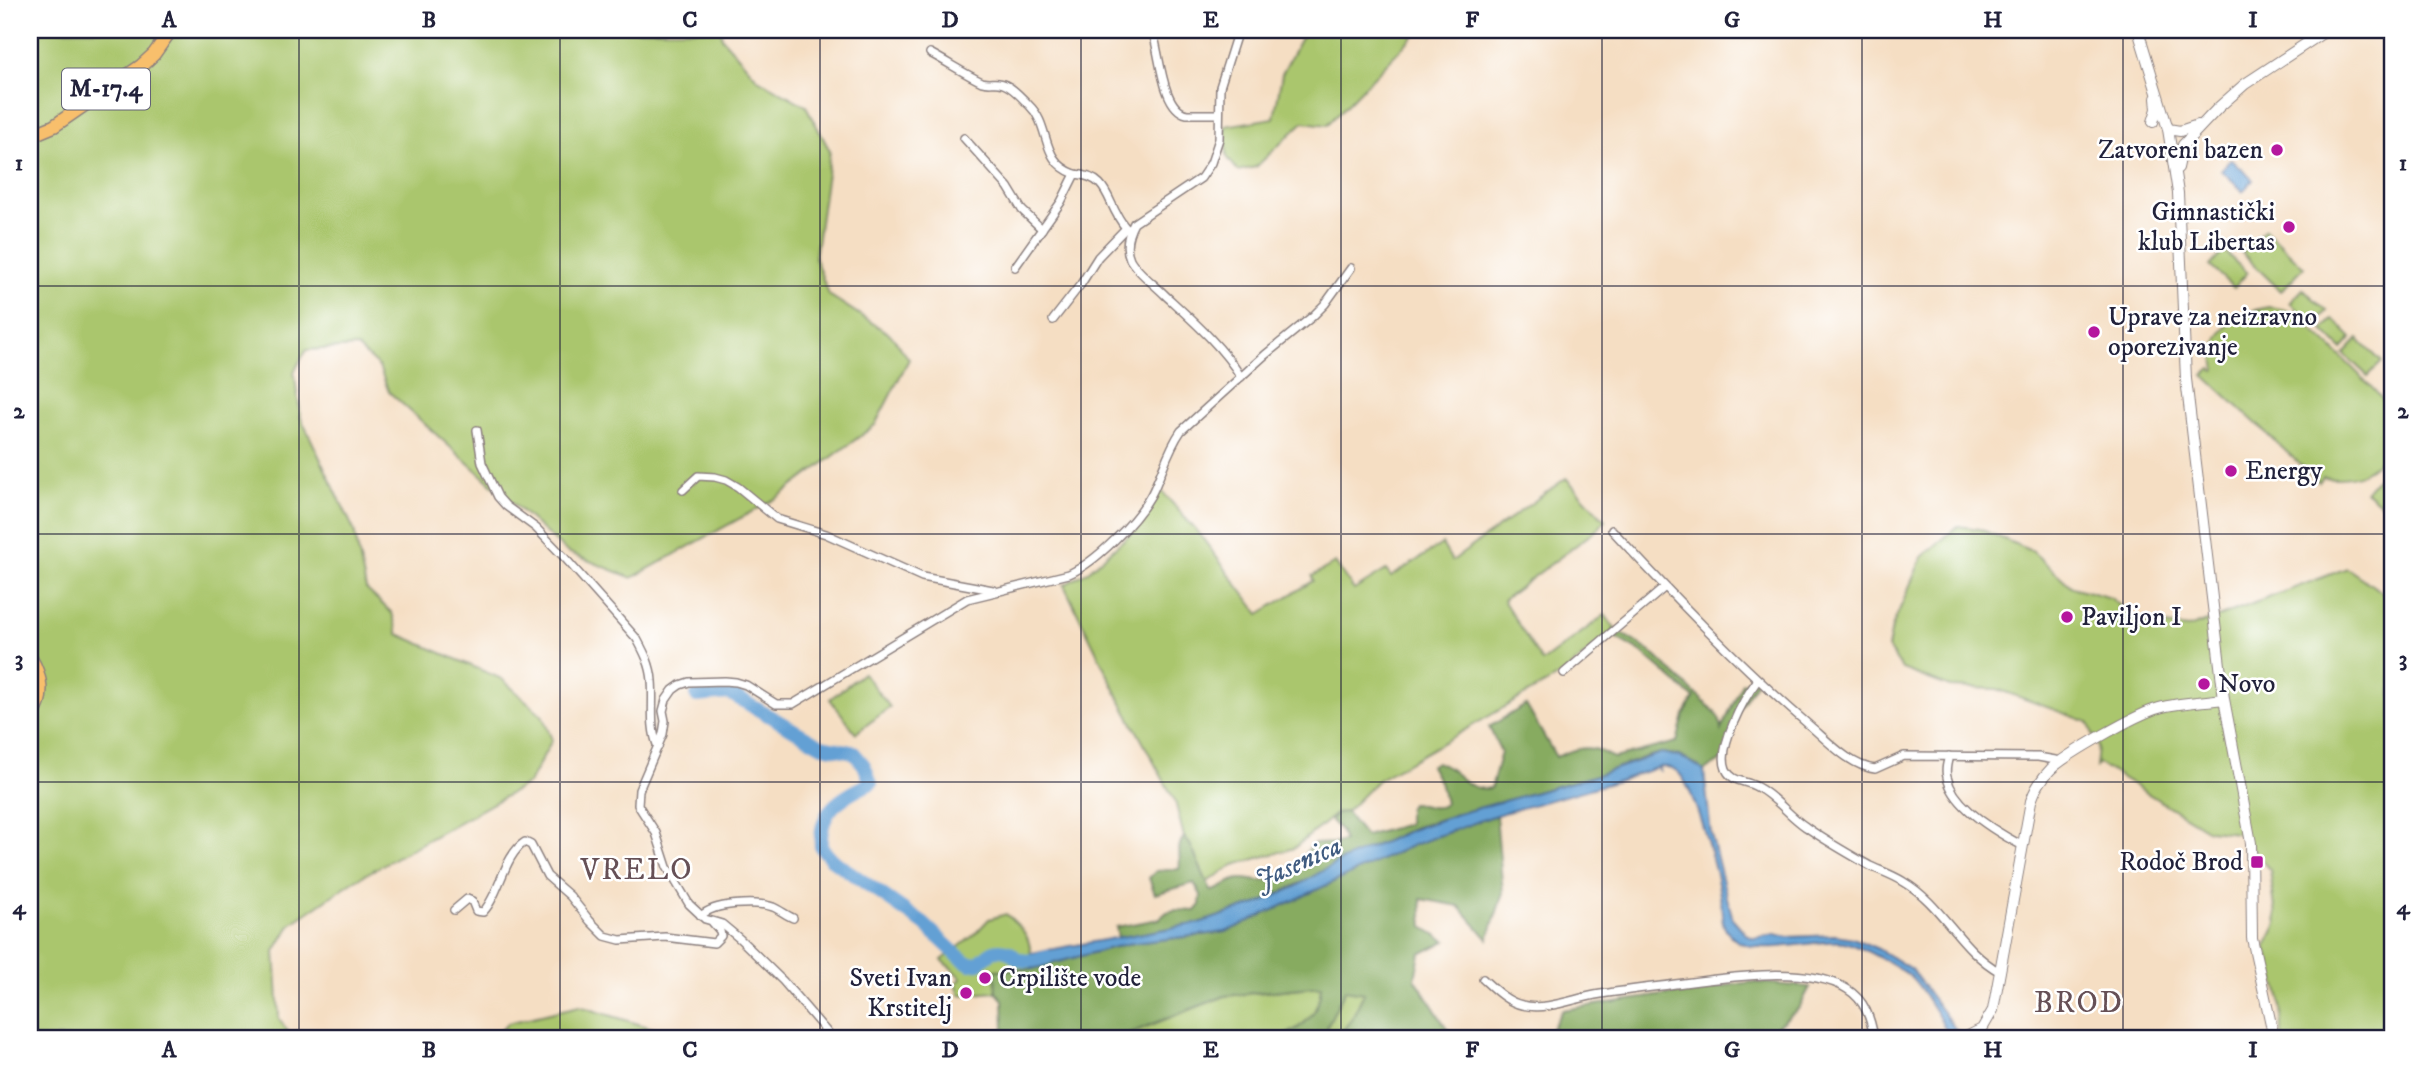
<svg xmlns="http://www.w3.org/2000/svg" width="2422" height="1068" font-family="'IM FELL DW Pica',serif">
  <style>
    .green { fill: #aac66d; stroke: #667454; stroke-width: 2 }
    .forest { fill: #87ab60; stroke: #54664e; stroke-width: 2 }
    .water { fill: #63a0d4; stroke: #426188; stroke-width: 2 }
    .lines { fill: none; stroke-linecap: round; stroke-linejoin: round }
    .river { stroke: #63a0d4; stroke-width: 14 }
    .minor-casing { stroke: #8c807f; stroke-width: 10 }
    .tertiary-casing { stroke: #8c807f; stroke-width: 12 }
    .primary-casing { stroke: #8c807f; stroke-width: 15 }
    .minor { stroke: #fff; stroke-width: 7 }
    .tertiary { stroke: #fff; stroke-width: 10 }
    .primary { stroke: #f8bf6c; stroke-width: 12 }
    .grid { fill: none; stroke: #22223b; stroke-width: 2; stroke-opacity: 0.55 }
    .poi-dot { fill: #b5179e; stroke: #fff; stroke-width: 2.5 }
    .labels { text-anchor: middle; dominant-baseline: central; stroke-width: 5; stroke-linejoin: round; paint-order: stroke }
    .shield { fill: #fff; stroke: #646476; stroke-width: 2 }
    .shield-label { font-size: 24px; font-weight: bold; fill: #22223b }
    .poi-label { font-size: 26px; fill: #22223b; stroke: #fff; text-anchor: start }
    .water-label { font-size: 28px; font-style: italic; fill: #3f5b80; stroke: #fff }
    .quarter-label { font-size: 30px; letter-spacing: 2px; fill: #665056; stroke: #fff }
    .neatline { fill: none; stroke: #22223b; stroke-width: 2.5 }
    .grid-label { font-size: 23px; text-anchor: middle; font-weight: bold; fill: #22223b }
  </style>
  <rect width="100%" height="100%" fill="#fff"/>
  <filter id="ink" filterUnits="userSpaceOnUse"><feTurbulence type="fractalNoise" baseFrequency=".0143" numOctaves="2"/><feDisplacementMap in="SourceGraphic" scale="14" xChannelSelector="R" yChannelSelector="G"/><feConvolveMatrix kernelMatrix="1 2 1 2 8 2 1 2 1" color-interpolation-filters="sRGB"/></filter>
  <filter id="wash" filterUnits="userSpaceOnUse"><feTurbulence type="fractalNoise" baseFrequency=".00686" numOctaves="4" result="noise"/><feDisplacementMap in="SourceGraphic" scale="28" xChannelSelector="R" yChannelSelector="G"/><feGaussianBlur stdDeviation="1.57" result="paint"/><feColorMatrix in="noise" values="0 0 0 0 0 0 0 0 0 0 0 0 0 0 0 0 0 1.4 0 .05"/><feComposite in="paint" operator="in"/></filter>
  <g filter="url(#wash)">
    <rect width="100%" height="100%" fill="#f5dec3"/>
    <g class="green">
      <polygon points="30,30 721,30 722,38 758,79 806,106 830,151 815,258 829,295 891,335 909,359 875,425 777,498 632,578 567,552 389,392 379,367 357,347 306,350 294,372 301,418 354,530 366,589 392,613 398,634 502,679 542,715 552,740 529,783 352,882 291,924 275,951 279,1018 292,1038 30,1038"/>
      <polygon points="1305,30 1419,30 1327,125 1303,122 1256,167 1238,171 1227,157 1225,126 1274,118 1282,74"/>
      <polygon points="2265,229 2304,267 2281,291 2242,253"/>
      <polygon points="2224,251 2247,273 2234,288 2210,266"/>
      <polygon points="2303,289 2327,311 2313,326 2290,303"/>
      <path d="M2270 307C2277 308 2284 309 2291 312 2303 319 2377 390 2384 402 2398 426 2390 458 2365 472 2352 479 2338 479 2323 477L2319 482 2204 375 2211 369 2214 371 2216 370C2207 331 2236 312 2270 307Z"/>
      <polygon points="2333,319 2352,338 2342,349 2323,330"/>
      <polygon points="2358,339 2382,362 2368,376 2344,354"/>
      <polygon points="2392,460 2392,496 2384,506 2366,491"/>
      <polygon points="1566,478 1605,520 1599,528 1503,600 1542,662 1605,615 1615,629 1564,673 1378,780 1346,812 1337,813 1294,848 1234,865 1207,882 1184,837 1175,801 1119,698 1064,585 1087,572 1130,534 1161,490 1200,535 1259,614 1313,581 1312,576 1335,563 1354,590 1386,570 1391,577 1442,544 1452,561"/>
      <polygon points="1958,526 1980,529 2032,551 2072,587 2111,598 2138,622 2189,628 2347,568 2392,599 2392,1038 2282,1038 2281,1000 2266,946 2277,924 2270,870 2238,833 2208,830 2099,764 2096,767 2098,747 2088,722 1997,689 1950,687 1902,669 1888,648 1892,627 1922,557"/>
      <polygon points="863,673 890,707 856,733 830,699"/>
      <path d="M1006 914C1030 935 1030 938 1032 969L996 970V992L960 995 956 983 961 979 960 976 942 960 974 935 989 919Z"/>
      <polygon points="1322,986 1364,992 1381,1038 1109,1038 1125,1035 1225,996"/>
      <polygon points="579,1006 675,1035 679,1038 494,1038 508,1023"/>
    </g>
    <g class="forest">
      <path d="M1615 629 1651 652 1716 713 1720 721 1721 730 1742 683 1747 682 1751 674 1757 681 1740 708 1725 758 1704 771 1694 763 1677 755 1661 753 1646 757 1597 775 1457 814 1413 828 1260 903 1199 923 1118 938 1116 927 1159 919 1167 912 1175 910 1195 911 1200 905 1201 895 1194 883 1155 894 1149 878 1156 871 1179 869C1182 858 1175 847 1184 837L1190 844 1211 891C1222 890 1225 883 1235 880 1243 877 1253 881 1262 881 1277 880 1291 871 1303 864L1306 852 1314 844 1337 843 1344 841 1340 830 1330 820 1337 813 1346 812 1365 836 1408 824V809L1411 804C1423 803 1434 812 1445 804L1441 785 1430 766 1436 762C1459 768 1464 793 1491 788L1501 752 1489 727 1526 705 1556 757C1569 751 1584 745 1598 750 1603 752 1607 756 1614 758L1677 742 1684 715 1694 698 1642 653 1610 634Z"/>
      <path d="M1496 815 1503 893 1488 939 1459 906 1421 899 1423 927 1446 941 1420 954 1415 978 1453 1038H1338L1353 1016 1364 993 1345 990 1328 1024 1326 1038H1280C1304 1026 1319 1016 1321 986L1225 996 1125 1035 1109 1038H991L1004 1028 1003 1000 996 992 995 970 1032 969 1126 944 1226 932 1413 845Z"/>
      <polygon points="1751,982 1810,987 1799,1008 1770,1032 1749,1038 1547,1038 1562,1010"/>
    </g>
    <g class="water">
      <polygon points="2231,159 2253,180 2243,191 2221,170"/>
      <path d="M1661 753C1678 755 1690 760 1704 771L1711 834 1726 894 1733 919 1746 934 1754 938 1775 934 1788 937 1835 935 1853 938 1878 949 1911 969 1962 1038H1950C1944 1024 1921 986 1910 976 1902 969 1854 943 1844 942 1815 938 1753 960 1731 936 1720 926 1723 915 1721 902 1718 875 1695 789 1678 772 1672 767 1666 766 1658 767L1659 770 1656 768 1618 781 1496 815 1413 845 1226 932 1126 944 1032 969 1031 953 1199 923 1260 903 1295 887 1336 863 1413 829 1457 814 1597 775Z"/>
    </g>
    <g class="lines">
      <path class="river" d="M697 696 729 693 822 746 853 752 864 765 871 783C839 799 819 809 821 847L831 859 924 924 957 955 970 964 979 963C988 954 995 946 1009 952 1013 954 1015 958 1018 959 1028 963 1038 959 1048 957"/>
    </g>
  </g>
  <g filter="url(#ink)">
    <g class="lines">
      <g class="minor-casing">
        <g id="minor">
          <path d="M1152 30C1160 50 1161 109 1187 114H1218"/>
          <path d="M1238 30 1220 87 1219 139 1211 163 1201 178 1134 223C1128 234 1124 246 1130 259 1137 272 1153 283 1164 294 1191 319 1222 346 1241 377"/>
          <path d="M930 53C947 62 965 74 982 82 988 84 993 82 999 83 1010 84 1021 97 1029 105 1052 127 1039 161 1075 174"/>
          <polyline points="964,138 1008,187 1022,210 1042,229"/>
          <path d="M1015 267 1061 202 1075 174C1112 177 1105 204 1126 228"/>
          <polyline points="1053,320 1081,284 1098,257 1126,228 1129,230"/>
          <path d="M477 430 482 463 498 497 506 506 536 528 565 558 637 639C644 652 651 665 652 681 654 703 649 726 658 747"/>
          <polyline points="683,490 698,476 715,477 726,480 738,487 777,519 826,534 922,577 993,590"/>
          <path d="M1612 530C1675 598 1739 665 1809 725 1828 741 1850 766 1875 769L1904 756 2038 757 2061 761"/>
          <polyline points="1564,673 1665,587"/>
          <path d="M1757 681C1744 698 1717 747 1726 769 1732 783 1746 780 1757 787 1775 796 1789 816 1806 827 1826 841 1849 854 1870 866 1881 871 1893 875 1904 882 1943 905 1960 950 2000 972"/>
          <path d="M1949 756C1947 763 1945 770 1947 777 1953 807 1998 833 2023 846"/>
          <path d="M454 910 467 899 472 901 476 911 483 912C500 894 504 855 525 842L531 845 547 876 570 896 590 921 605 936 620 940 665 937 714 943 721 936 720 931 713 923"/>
          <path d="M701 916C713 903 756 901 773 907 780 910 786 915 793 918"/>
          <path d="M1483 979C1494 989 1507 1002 1522 1005 1545 1011 1573 999 1595 995 1620 991 1645 988 1669 985 1716 979 1805 963 1847 989 1865 1000 1871 1019 1874 1038"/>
          <path d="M832 1038 783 981 740 939 722 924 705 919 689 904 667 867 656 833 638 805 639 790 663 734 665 721 663 711 666 700 673 690 680 685 689 682 725 681 736 682 746 685 776 704H793L967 599 1069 574C1096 562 1136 522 1151 495 1162 474 1167 451 1181 431L1265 355 1313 316 1325 304 1351 268"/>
        </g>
      </g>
      <g class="tertiary-casing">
        <g id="tertiary">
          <polyline points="2138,30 2168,129 2178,193 2186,379 2224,699 2251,843 2252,938 2274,1038"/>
          <polyline points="2153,122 2157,109 2156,98"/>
          <polyline points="2168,129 2180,131 2198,125"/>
          <polyline points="2178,168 2183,145 2219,107 2245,84 2327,30"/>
          <path d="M1964 1038 1982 1029 1993 1010 2031 801C2035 789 2041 779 2051 769 2067 754 2137 714 2159 708 2180 702 2203 702 2224 699"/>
        </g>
      </g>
      <g class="primary-casing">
        <g id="primary">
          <polyline points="30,136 54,126 141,66 154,54 171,30"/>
          <path d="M30 657C43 678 45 700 30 720"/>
        </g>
      </g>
      <use href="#minor" class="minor"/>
      <use href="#tertiary" class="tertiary"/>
      <use href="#primary" class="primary"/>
    </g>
  </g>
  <path class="grid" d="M299 30V1038M560 30V1038M820 30V1038M1081 30V1038M1341 30V1038M1602 30V1038M1862 30V1038M2123 30V1038M30 286H2392M30 534H2392M30 782H2392"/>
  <g class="poi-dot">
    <circle cx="2277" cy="150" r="7"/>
    <circle cx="2289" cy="227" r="7"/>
    <circle cx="2094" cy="332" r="7"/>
    <circle cx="2231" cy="471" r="7"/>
    <circle cx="2067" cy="617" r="7"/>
    <circle cx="2204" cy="684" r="7"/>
    <rect x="2250" y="855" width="14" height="14" rx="3.5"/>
    <circle cx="985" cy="978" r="7"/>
    <circle cx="966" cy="993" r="7"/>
  </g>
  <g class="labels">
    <rect class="shield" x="62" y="68.5" width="88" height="41" rx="5"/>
    <g class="shield-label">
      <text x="106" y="89">M-17.4</text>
    </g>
    <g class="poi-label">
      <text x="2263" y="150" text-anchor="end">Zatvoreni bazen</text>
      <text x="2275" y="212" text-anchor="end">Gimnastički<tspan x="2275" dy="30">klub Libertas</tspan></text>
      <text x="2108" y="317">Uprave za neizravno<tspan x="2108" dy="30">oporezivanje</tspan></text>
      <text x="2245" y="471">Energy</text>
      <text x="2081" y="617">Paviljon I</text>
      <text x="2218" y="684">Novo</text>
      <text x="2243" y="862" text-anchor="end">Rodoč Brod</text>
      <text x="952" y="978" text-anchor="end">Sveti Ivan<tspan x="952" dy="30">Krstitelj</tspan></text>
      <text x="999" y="978">Crpilište vode</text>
    </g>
    <g class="water-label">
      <text transform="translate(1298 863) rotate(-24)">Jasenica</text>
    </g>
    <g class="quarter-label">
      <text x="637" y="870">VRELO</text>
      <text x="2079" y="1003">BROD</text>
    </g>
  </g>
  <rect width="2422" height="1068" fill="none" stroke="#fff" stroke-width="77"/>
  <rect x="38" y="38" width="2346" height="992" class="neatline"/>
  <g class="grid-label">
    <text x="169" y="27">A</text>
    <text x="429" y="27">B</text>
    <text x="690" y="27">C</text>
    <text x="950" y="27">D</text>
    <text x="1211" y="27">E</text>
    <text x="1472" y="27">F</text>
    <text x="1732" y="27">G</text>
    <text x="1993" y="27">H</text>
    <text x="2253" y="27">I</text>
    <text x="19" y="170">1</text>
    <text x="2403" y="170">1</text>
    <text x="19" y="418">2</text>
    <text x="2403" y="418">2</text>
    <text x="19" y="666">3</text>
    <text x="2403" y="666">3</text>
    <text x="19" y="914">4</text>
    <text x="2403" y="914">4</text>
    <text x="169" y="1057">A</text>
    <text x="429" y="1057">B</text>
    <text x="690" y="1057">C</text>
    <text x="950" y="1057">D</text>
    <text x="1211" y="1057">E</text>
    <text x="1472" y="1057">F</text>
    <text x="1732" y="1057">G</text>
    <text x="1993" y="1057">H</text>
    <text x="2253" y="1057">I</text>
  </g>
</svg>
